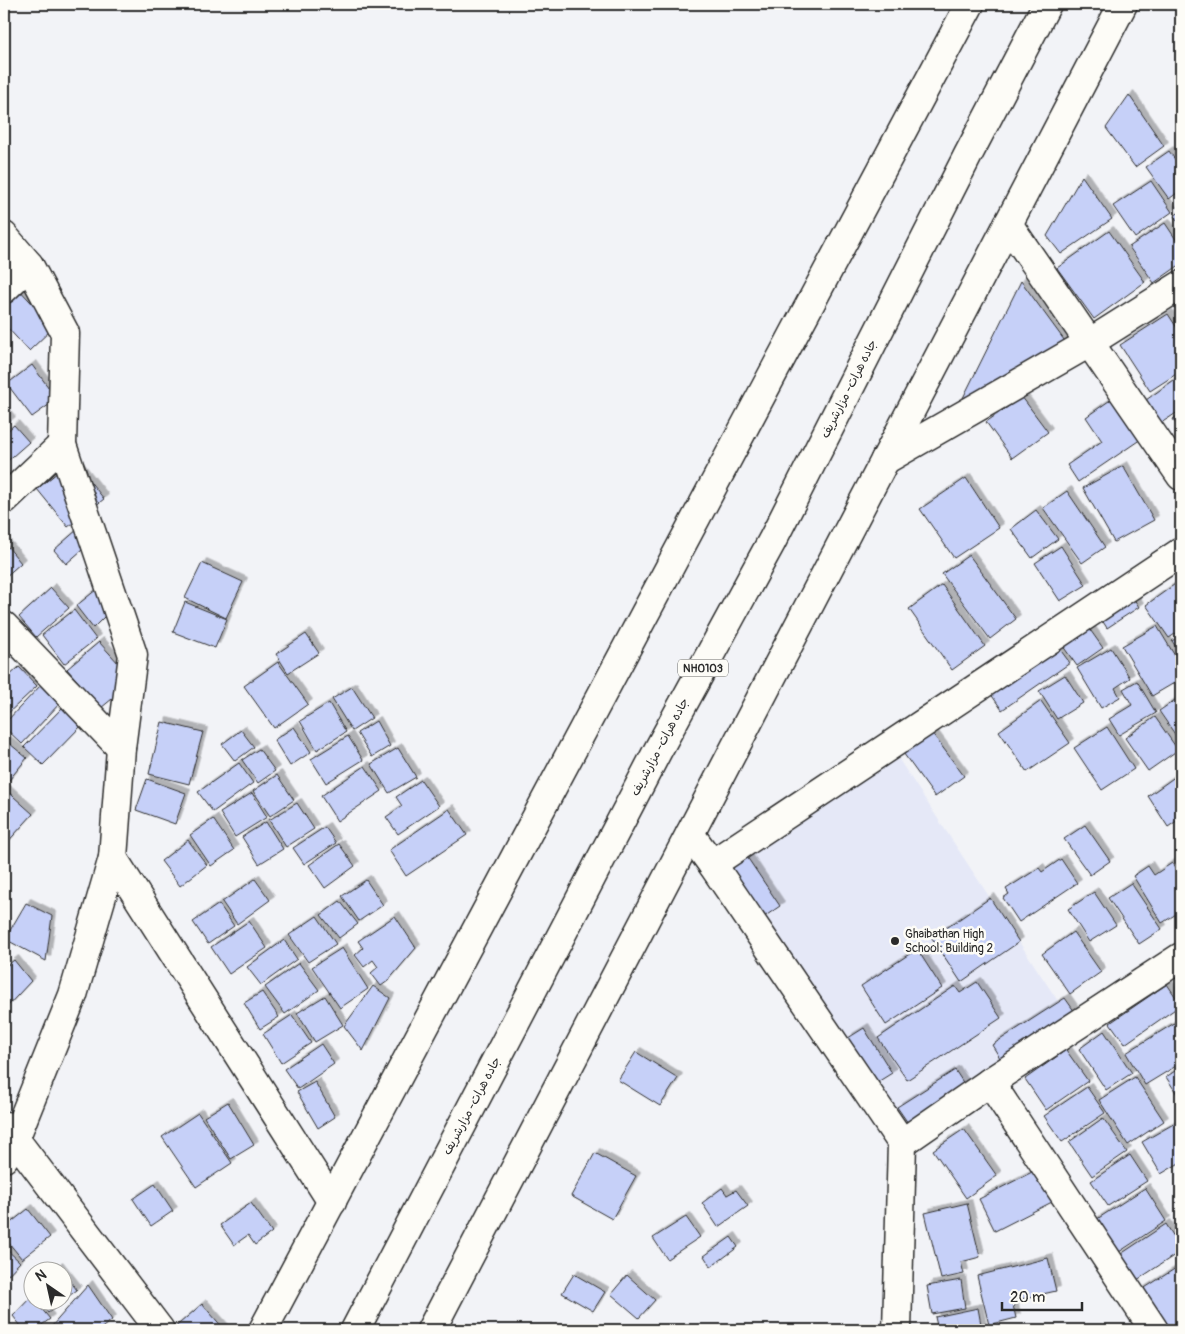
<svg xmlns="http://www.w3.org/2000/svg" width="1185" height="1334" font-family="Pangolin,'Playpen Sans Arabic',sans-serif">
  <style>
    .built { fill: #e5e8f7 }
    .building { fill: #c6d0f8; stroke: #2b2b2b; filter: url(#shadow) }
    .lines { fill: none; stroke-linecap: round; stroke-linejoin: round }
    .minor-casing { stroke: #2b2b2b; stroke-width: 31 }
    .tertiary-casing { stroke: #2b2b2b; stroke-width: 31 }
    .trunk-casing { stroke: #2b2b2b; stroke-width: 31 }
    .minor { stroke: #fdfcf7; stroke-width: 28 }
    .tertiary { stroke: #fdfcf7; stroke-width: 28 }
    .trunk { stroke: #fdfcf7; stroke-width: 28 }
    .poi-dot { fill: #2b2b2b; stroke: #fdfcf7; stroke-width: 2 }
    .labels { text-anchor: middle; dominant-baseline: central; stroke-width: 5; stroke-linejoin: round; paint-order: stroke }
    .shield { fill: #fdfcf7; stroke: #6a6a68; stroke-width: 1 }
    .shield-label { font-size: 11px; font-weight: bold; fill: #2b2b2b }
    .street-label { font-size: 12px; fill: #2b2b2b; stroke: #fdfcf7 }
    .poi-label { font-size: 12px; fill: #2b2b2b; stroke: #fdfcf7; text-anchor: start }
  </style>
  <defs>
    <filter id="shadow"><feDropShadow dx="4.5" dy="-4.5" stdDeviation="0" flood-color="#0004"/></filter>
  </defs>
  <rect width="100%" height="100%" fill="#f2f3f7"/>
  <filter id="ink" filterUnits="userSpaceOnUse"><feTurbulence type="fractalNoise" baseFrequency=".02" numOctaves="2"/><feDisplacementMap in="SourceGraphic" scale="10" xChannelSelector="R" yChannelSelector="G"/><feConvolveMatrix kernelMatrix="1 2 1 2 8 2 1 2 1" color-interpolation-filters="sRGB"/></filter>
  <g filter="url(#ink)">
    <polygon class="built" points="892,749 1071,1021 898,1134 720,862"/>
    <g class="building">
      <polygon points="1129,95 1164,146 1135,167 1106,128"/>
      <polygon points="1169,151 1181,168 1181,190 1169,199 1146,167"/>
      <polygon points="1082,176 1112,219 1061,254 1047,236"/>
      <polygon points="1151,181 1172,212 1135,238 1113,206"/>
      <polygon points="1181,211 1181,227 1174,216"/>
      <polygon points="1165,223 1181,247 1181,264 1154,283 1129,247"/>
      <polygon points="1109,231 1145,282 1094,319 1057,268"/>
      <polygon points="4,250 20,268 4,281"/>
      <polygon points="1021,281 1067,344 958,408"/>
      <polygon points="16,286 54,327 29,351 4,324 4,297"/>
      <polygon points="1168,314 1181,334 1181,371 1150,391 1120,345"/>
      <polygon points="32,365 57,399 32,417 7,384"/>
      <polygon points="1181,375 1181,410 1161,423 1146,400"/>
      <polygon points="1116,396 1144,437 1078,482 1067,465 1102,441 1086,417"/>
      <polygon points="1022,397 1048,432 1012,458 986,422"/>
      <polygon points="4,412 11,421 4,427"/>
      <polygon points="1181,413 1181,432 1173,419"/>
      <polygon points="14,425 29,442 4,464 4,434"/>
      <polygon points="73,460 104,499 68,527 37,489"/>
      <polygon points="1123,466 1154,520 1114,542 1083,488"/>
      <polygon points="966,478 999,528 954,558 920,509"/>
      <polygon points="1067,491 1105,547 1082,563 1043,508"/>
      <polygon points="1036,510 1058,539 1032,558 1011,529"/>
      <polygon points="78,529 90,543 66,564 54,550"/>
      <polygon points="4,542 21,563 4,578"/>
      <polygon points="1061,546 1086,585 1060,601 1035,563"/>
      <polygon points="969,555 1016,619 990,639 942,574"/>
      <polygon points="202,563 243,582 226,618 185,598"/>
      <polygon points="1178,582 1181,587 1181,630 1169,638 1146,605"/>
      <polygon points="102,585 108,613 93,628 76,606"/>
      <polygon points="942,585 985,646 952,670 909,609"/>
      <polygon points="51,588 69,608 36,637 19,617"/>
      <polygon points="1130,593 1139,607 1107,628 1098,614"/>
      <polygon points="185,602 227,619 215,648 173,632"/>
      <polygon points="74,610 96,639 64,664 42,635"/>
      <polygon points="1086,624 1103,648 1077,666 1060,642"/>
      <polygon points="1157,626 1181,666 1181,679 1152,696 1122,646"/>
      <polygon points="306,634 319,653 288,673 276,654"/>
      <polygon points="1181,635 1181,654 1172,641"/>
      <polygon points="99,642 120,665 118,694 101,708 67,669"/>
      <polygon points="1056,644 1070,663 1002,710 988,690"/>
      <polygon points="1111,648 1130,678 1115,688 1120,697 1101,708 1077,668"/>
      <polygon points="278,662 308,704 274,728 244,686"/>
      <polygon points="19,667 37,686 4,717 4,681"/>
      <polygon points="1065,675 1083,703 1057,719 1039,691"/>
      <polygon points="1137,681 1156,713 1119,735 1109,719 1132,705 1123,689"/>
      <polygon points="41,685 60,703 22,744 4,727 4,724"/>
      <polygon points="352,687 372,718 352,731 332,699"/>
      <polygon points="1181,696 1181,743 1159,711"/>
      <polygon points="1041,701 1070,743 1027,772 999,731"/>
      <polygon points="329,703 346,732 317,750 300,721"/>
      <polygon points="65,705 84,723 43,765 24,747"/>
      <polygon points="1155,717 1178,750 1148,771 1125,738"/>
      <polygon points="376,721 390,746 372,757 357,733"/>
      <polygon points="162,722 203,732 189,784 149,774"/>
      <polygon points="294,727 311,752 290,766 274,740"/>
      <polygon points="1107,727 1134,769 1102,790 1074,748"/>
      <polygon points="929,729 964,776 935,797 901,750"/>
      <polygon points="241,730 254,747 235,761 222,744"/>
      <polygon points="348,736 363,760 326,783 311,759"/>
      <polygon points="4,739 27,758 5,785 4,784"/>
      <polygon points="398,748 416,777 389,793 371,764"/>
      <polygon points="259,749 275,771 258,783 242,760"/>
      <polygon points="239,763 253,783 213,812 198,792"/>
      <polygon points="365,766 382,791 337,821 321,796"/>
      <polygon points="277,775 294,800 270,816 253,791"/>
      <polygon points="1176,776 1181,784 1181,818 1168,827 1148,796"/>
      <polygon points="147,779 186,793 175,824 136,810"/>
      <polygon points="421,780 439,806 398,834 386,817 402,806 396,797"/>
      <polygon points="4,788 33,814 4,846"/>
      <polygon points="252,793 267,817 235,837 220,813"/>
      <polygon points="297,803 314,829 286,847 269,820"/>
      <polygon points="449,809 467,835 406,876 389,850"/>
      <polygon points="213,819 234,850 211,866 190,835"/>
      <polygon points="266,822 283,849 259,864 242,837"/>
      <polygon points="1085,825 1110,861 1090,875 1064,839"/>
      <polygon points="325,827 336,843 304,864 293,848"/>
      <polygon points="188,840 207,865 180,886 161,861"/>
      <polygon points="339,844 355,866 325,888 309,865"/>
      <polygon points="745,854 780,906 761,919 726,867"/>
      <polygon points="1061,859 1077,883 1019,922 1003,898 1009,894 1006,889 1039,868 1042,872"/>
      <polygon points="1172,863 1181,877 1181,911 1162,923 1133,876 1148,866 1154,875"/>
      <polygon points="255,879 270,900 237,924 222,902"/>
      <polygon points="366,880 383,905 359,921 342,896"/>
      <polygon points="1131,883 1162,929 1139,944 1108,898"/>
      <polygon points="1094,892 1116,925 1089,942 1068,909"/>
      <polygon points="990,898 1019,942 961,982 932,938"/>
      <polygon points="340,901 358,924 339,938 321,915"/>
      <polygon points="26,903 52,916 46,961 5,939"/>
      <polygon points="219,904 234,926 208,944 193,922"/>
      <polygon points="317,916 336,944 308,962 289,935"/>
      <polygon points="395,916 416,948 388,981 381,986 371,973 378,967 373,960 364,967 355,955 363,948 358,941"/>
      <polygon points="249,921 267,948 229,974 211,947"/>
      <polygon points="1073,932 1101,972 1070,994 1042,954"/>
      <polygon points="284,940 297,959 261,985 247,967"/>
      <polygon points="342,948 368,989 340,1008 312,967"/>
      <polygon points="917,949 942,988 886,1025 861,986"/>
      <polygon points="14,960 31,981 4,1010 4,968"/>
      <polygon points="299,963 319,990 285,1014 265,987"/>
      <polygon points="977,982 1001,1018 907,1080 878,1038 955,986 960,993"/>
      <polygon points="1167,984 1181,1005 1125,1044 1110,1023"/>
      <polygon points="373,986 390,998 363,1051 344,1026"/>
      <polygon points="262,992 279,1017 260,1029 244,1003"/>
      <polygon points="325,996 343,1025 315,1042 297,1013"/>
      <polygon points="1065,998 1077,1015 1003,1063 992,1045"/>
      <polygon points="292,1015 311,1043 281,1063 263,1034"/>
      <polygon points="1181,1019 1181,1063 1145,1085 1126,1053"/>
      <polygon points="864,1028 892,1073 876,1083 848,1038"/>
      <polygon points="1104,1031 1132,1073 1106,1090 1079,1049"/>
      <polygon points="321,1044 334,1064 298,1089 284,1069"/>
      <polygon points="1066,1050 1088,1081 1046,1110 1025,1079"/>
      <polygon points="636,1052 678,1078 660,1106 618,1080"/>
      <polygon points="1181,1067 1181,1091 1177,1094 1166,1077"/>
      <polygon points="955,1070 966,1087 908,1123 897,1107"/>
      <polygon points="1135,1077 1164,1121 1128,1145 1099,1100"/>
      <polygon points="315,1082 335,1117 318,1128 297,1092"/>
      <polygon points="1087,1087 1105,1113 1062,1142 1044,1116"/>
      <polygon points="228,1102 254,1145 231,1159 204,1117"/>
      <polygon points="198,1113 232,1163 196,1187 162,1137"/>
      <polygon points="1103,1118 1127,1152 1092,1176 1069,1142"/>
      <polygon points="1177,1122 1181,1130 1181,1162 1161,1174 1142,1142"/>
      <polygon points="964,1129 997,1176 966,1198 933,1150"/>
      <polygon points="595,1153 636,1176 612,1219 571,1196"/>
      <polygon points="1130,1155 1147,1181 1108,1206 1091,1181"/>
      <polygon points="1036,1170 1052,1202 995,1231 979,1199"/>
      <polygon points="155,1184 173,1211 151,1226 133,1199"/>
      <polygon points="722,1188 727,1195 736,1190 748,1206 718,1227 702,1203"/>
      <polygon points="1145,1188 1166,1221 1116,1254 1094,1221"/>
      <polygon points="251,1203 272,1232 255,1245 248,1235 234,1245 220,1225"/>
      <polygon points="967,1203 980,1257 961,1262 964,1274 941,1279 925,1213"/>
      <polygon points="28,1209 50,1237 22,1259 4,1237 4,1228"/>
      <polygon points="686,1217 700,1237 667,1259 653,1238"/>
      <polygon points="1166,1224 1181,1248 1181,1251 1134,1282 1118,1256"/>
      <polygon points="731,1237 738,1247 711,1267 704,1256"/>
      <polygon points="4,1247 20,1262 4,1279"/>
      <polygon points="1048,1258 1056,1291 1012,1301 1016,1318 989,1325 977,1276"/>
      <polygon points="58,1266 77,1290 62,1301 62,1272 53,1272"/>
      <polygon points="1176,1268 1181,1275 1181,1324 1172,1330 1166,1330 1140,1291"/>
      <polygon points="574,1274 605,1292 593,1311 562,1293"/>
      <polygon points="627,1275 655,1300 639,1318 611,1294"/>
      <polygon points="961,1280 965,1308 932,1314 927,1286"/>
      <polygon points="88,1285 112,1320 99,1330 53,1330 51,1327"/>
      <polygon points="32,1296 32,1302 36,1302 50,1319 35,1330 24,1330 13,1316"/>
      <polygon points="40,1302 62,1302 48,1313"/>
      <polygon points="202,1304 225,1330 172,1330"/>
      <polygon points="978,1308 982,1330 938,1330 935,1317"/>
    </g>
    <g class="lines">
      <g class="minor-casing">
        <g id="minor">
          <polyline points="1008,224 1181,476"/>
          <polyline points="4,236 29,265 65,333 62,445 133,655 121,748 113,858 73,995 15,1139 4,1158"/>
          <polyline points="4,289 29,265"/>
          <polyline points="885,460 1089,343 1181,285"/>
          <polyline points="4,500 62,445"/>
          <polyline points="4,626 121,748"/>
          <polyline points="690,834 712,864 902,1143 897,1330"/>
          <polyline points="113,858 332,1202"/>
          <polyline points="712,864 1181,552"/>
          <polyline points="990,1082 1154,1330"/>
          <polyline points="6,1126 15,1139 160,1330"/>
          <polyline points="902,1143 990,1082 1181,957"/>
        </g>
      </g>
      <g class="tertiary-casing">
        <polyline id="tertiary" points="263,1330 970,4"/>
      </g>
      <g class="trunk-casing">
        <g id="trunk">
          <polyline points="355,1330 658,750 772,541 968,155 1047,4"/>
          <polyline points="431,1330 1123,4"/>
        </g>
      </g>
      <use href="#minor" class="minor"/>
      <use href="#tertiary" class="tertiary"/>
      <use href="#trunk" class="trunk"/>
    </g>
  </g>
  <circle class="poi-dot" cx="895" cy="941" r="5"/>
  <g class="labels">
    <rect class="shield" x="678" y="659.5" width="50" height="17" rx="4"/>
    <g class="shield-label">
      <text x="703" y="668">NH0103</text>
    </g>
    <g class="street-label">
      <text transform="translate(849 389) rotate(-63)">جاده هرات- مزارشریف</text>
      <text transform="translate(660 747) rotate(-62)">جاده هرات- مزارشریف</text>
      <text transform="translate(472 1106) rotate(-62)">جاده هرات- مزارشریف</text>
    </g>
    <g class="poi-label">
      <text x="905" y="934">Ghaibathan High<tspan x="905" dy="14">School: Building 2</tspan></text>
    </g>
  </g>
  <rect width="1185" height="1334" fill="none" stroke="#fdfcf7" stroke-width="20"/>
  <rect x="10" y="10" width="1165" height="1314" fill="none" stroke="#2b2b2b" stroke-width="2" filter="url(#ink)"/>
  <g transform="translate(48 1286) rotate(326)"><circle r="24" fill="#fdfcf7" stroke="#a9a8a5"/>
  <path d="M0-4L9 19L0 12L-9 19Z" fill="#2b2b2b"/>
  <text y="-8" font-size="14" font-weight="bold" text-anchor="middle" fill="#2b2b2b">N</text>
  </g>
  <path d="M1002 1302v8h80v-8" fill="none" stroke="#2b2b2b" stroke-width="2.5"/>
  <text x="1010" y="1302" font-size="15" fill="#2b2b2b" stroke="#fdfcf7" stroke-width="4" paint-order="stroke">20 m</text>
</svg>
